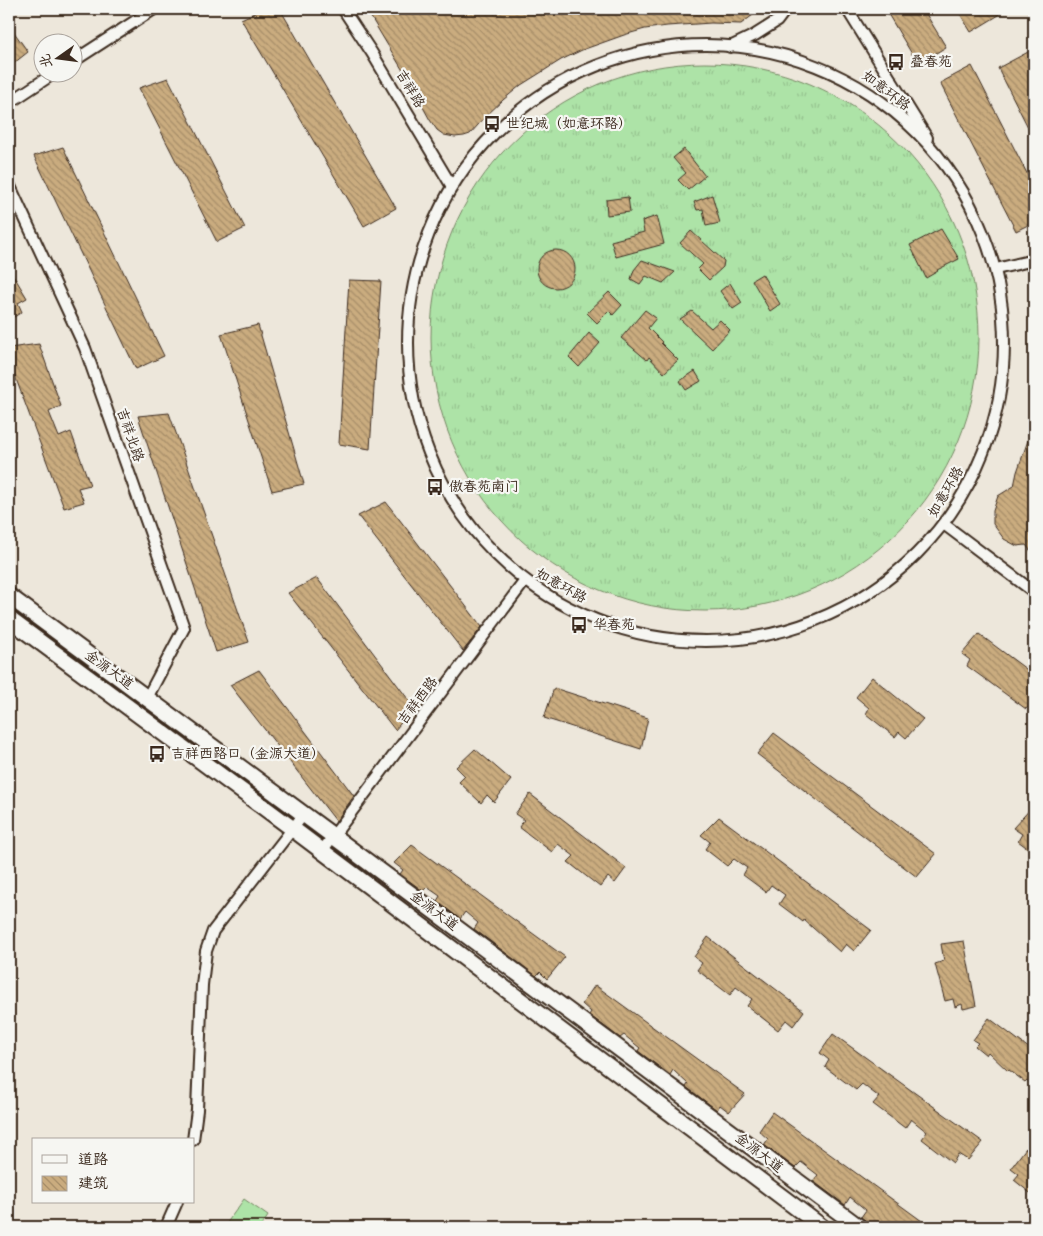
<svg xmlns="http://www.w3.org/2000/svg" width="1043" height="1236" font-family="Kalam,'LXGW WenKai TC',sans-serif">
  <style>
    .green { fill: #ade3a7; stroke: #748662 }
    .park { fill: url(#park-tufts); stroke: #748662 }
    .building { fill: url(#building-back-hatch); stroke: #3b2a1e }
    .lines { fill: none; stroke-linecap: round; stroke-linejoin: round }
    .street-casing { stroke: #3b2a1e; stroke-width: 14 }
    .secondary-casing { stroke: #3b2a1e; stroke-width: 19 }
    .street { stroke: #f6f6f2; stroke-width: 10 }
    .secondary { stroke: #f6f6f2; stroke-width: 15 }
    .labels { text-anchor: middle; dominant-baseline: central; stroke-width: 4.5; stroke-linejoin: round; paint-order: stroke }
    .poi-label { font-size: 14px; fill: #3b2a1e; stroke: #f6f6f2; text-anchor: start }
    .street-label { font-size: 14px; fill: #3b2a1e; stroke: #f6f6f2 }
  </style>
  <defs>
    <pattern id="park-tufts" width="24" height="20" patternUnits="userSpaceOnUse" patternTransform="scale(1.25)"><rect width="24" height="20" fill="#ade3a7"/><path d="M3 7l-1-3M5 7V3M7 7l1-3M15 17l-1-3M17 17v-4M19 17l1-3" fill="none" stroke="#96c38f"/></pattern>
    <pattern id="building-back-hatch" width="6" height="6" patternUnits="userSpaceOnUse" patternTransform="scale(1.25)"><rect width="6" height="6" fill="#caac7f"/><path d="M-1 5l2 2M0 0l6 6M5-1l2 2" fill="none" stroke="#a58c67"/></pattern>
  </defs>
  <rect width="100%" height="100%" fill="#ede7db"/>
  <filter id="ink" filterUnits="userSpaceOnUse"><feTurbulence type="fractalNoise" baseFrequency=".02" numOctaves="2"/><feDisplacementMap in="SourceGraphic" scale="10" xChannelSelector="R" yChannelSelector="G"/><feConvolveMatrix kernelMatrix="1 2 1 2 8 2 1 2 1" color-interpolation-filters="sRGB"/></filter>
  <g filter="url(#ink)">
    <polygon class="green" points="244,1199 268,1216 261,1227 224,1227"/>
    <circle class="park" cx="705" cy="337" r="274"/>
    <g class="building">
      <polygon points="263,9 280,9 396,208 364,226 241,19"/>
      <polygon points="366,9 761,9 741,24 711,23 667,26 645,29 624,35 582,50 561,60 521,85 503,100 486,116 470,134 464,136 455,137 444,135 437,130 430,120 405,74"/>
      <polygon points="885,9 923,9 946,47 918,64"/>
      <polygon points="957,9 995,9 999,15 971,32"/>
      <polygon points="9,25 28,52 9,67"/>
      <polygon points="1030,51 1034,60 1034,139 998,68"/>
      <polygon points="972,66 1034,187 1034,222 1016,231 940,83"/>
      <polygon points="168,78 245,228 217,242 139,88"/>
      <polygon points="63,147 164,356 136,369 34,156"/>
      <polygon points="684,149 705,176 688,190 678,180 686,173 673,158"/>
      <polygon points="712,195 720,223 706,226 703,209 697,210 694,202"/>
      <polygon points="628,197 630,212 607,215 606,200"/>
      <polygon points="657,216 664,244 616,257 611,241 644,232 642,221"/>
      <polygon points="941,229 959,259 937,270 938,271 926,278 910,245"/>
      <polygon points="691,231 724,261 723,267 709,280 698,269 703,264 680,243"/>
      <circle cx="556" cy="269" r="19"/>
      <polygon points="642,260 675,272 663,283 646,276 640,284 631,279 634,270"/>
      <polygon points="9,268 27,298 18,303 22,312 9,320"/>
      <polygon points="762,274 780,304 770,311 752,280"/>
      <polygon points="349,280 381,281 370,449 339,444"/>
      <polygon points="730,283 742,303 733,309 720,291"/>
      <polygon points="609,292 622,305 613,315 609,311 597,323 587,313"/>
      <polygon points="645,310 656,318 648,328 662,342 661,343 678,360 664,373 649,357 647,360 621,338"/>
      <polygon points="692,311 711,328 720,320 730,330 712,349 680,319"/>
      <polygon points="258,325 304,484 272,491 221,334"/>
      <polygon points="589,333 600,343 579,367 569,357"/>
      <polygon points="39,344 61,406 49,412 59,437 71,432 90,485 78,488 84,502 64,508 9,360 9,348"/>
      <polygon points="695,371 701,381 686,390 680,381"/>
      <polygon points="169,413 249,642 216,652 138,416"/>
      <polygon points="1033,426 1034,426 1034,555 1026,545 1017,546 1004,539 993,524 993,511 998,496 1014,486 1017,472"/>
      <polygon points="386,502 482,627 463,651 358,516"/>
      <polygon points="317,578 414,707 395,730 288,593"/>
      <polygon points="979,634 1034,675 1034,702 1026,709 967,666 970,660 962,654"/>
      <polygon points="259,670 354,796 336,821 230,685"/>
      <polygon points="872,677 923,719 906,738 899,732 895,737 866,714 869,708 856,697"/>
      <polygon points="554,688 648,718 641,749 544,718"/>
      <polygon points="774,733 936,854 917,877 757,754"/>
      <polygon points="475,749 511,780 494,802 487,795 481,803 459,782 465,776 456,767"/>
      <polygon points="530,794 626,868 615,883 608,877 600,887 568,862 574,856 558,844 552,852 519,827 524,820 515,814"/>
      <polygon points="1034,805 1034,853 1018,841 1022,834 1013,828"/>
      <polygon points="719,817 871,930 854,951 846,944 840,952 804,920 803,922 779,904 785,895 771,885 766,892 743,875 747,868 734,859 727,866 705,849 710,842 701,835"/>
      <polygon points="412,845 565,957 547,979 540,972 536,976 474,929 478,923 465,912 460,919 437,901 440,896 427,887 423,891 400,874 403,870 394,863"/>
      <polygon points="708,937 804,1011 793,1026 786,1020 778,1030 747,1006 752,999 736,987 730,995 697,970 702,963 694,957"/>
      <polygon points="964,941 976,1006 963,1009 962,1004 955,1007 953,999 945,1001 935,964 944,961 941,944"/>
      <polygon points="595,985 745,1094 729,1112 720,1105 717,1110 686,1087 688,1084 673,1070 670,1075 638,1051 640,1048 624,1035 620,1038 589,1015 591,1012 582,1004"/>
      <polygon points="989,1018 1034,1052 1034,1087 1027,1080 1025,1082 1009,1070 1008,1071 988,1052 986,1055 975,1046 978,1043 973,1040"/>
      <polygon points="833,1034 983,1142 968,1160 958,1154 953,1163 922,1139 927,1132 911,1119 905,1128 873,1104 879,1097 862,1084 856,1090 825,1067 829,1060 820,1053"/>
      <polygon points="772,1112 922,1221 916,1227 874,1227 861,1217 866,1210 850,1197 845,1205 813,1181 818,1175 801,1162 795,1168 764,1145 768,1139 759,1131"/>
      <polygon points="1026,1148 1034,1154 1034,1196 1014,1180 1019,1174 1011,1168"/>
    </g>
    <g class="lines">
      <g class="street-casing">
        <g id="street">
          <polyline points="343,9 372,53 451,185"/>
          <polyline points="847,9 927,138"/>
          <circle cx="706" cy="343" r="298"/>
          <polyline points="730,47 755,35 777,21 786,9"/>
          <polyline points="72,62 154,9"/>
          <polyline points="9,103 56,72"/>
          <polyline points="9,184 85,348 184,628 147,698"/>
          <polyline points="996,269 1034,260"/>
          <polyline points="945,525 1034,592"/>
          <polyline points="322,851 524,582"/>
          <polyline points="193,1140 197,1110 202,985 206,951 213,931 304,814"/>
          <polyline points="166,1227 177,1202"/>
        </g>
      </g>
      <g class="secondary-casing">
        <g id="secondary">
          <polyline points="9,596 333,836 859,1227"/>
          <polyline points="9,619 293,829 822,1227"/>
        </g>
      </g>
      <use href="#street" class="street"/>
      <use href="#secondary" class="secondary"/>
    </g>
  </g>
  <defs>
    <g id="bus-bare" transform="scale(1.35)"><path d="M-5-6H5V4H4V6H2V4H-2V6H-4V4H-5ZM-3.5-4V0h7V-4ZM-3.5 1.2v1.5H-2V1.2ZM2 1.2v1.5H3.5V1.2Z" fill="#3b2a1e" stroke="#f6f6f2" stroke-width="2.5" paint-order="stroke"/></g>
  </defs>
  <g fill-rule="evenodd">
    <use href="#bus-bare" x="896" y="62"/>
    <use href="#bus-bare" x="492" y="124"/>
    <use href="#bus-bare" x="435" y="487"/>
    <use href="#bus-bare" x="579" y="625"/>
    <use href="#bus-bare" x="157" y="754"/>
  </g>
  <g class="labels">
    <g class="poi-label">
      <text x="910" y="62">叠春苑</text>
      <text x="506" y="124">世纪城（如意环路）</text>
      <text x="449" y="487">傲春苑南门</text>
      <text x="593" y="625">华春苑</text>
      <text x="171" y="754">吉祥西路口（金源大道）</text>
    </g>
    <g class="street-label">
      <text transform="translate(410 89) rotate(59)">吉祥路</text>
      <text transform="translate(886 91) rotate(37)">如意环路</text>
      <text transform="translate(130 435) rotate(71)">吉祥北路</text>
      <text transform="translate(946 492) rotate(-60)">如意环路</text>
      <text transform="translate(561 586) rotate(29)">如意环路</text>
      <text transform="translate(109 670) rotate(36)">金源大道</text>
      <text transform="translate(418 701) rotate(-53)">吉祥西路</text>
      <text transform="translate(434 911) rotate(37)">金源大道</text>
      <text transform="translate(759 1153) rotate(37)">金源大道</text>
    </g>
  </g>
  <rect width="1043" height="1236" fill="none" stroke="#f6f6f2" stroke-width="30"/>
  <rect x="15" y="15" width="1013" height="1206" fill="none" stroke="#3b2a1e" stroke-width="2" filter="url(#ink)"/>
  <rect x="32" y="1138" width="162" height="65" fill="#f6f6f2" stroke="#aba49d"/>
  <rect x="42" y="1155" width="25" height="8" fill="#f6f6f2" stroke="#aba49d"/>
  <text x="78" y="1164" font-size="15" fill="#3b2a1e">道路</text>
  <rect x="42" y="1176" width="25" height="15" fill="url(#building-back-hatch)" stroke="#aba49d"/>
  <text x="78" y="1188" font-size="15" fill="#3b2a1e">建筑</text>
  <g transform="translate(58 58) rotate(256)"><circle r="24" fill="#f6f6f2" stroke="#aba49d"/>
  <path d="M0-4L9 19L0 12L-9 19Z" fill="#3b2a1e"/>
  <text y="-8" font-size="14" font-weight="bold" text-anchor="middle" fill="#3b2a1e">北</text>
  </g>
</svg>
